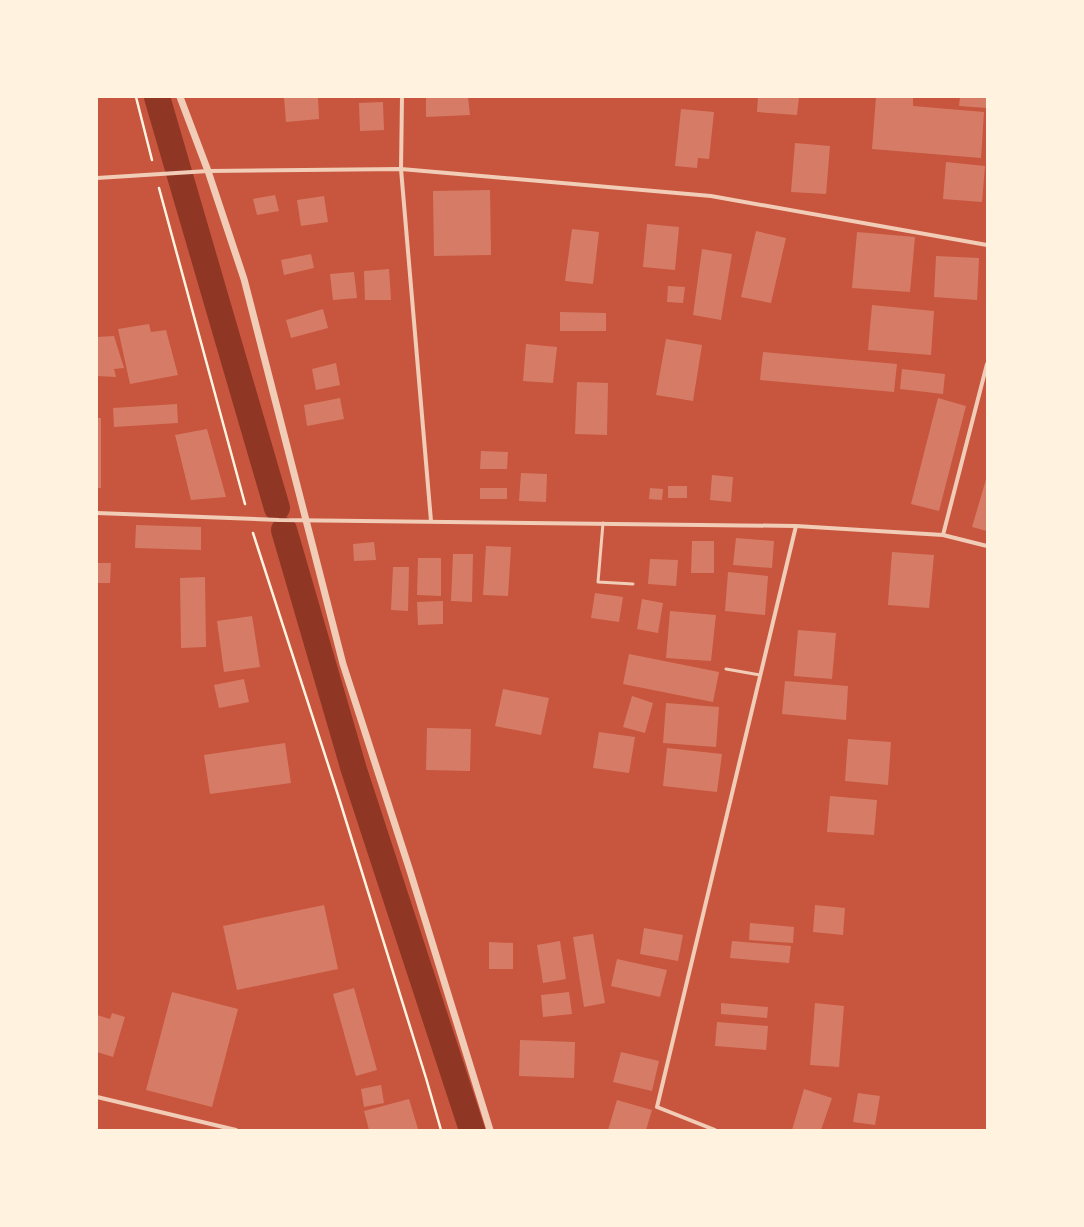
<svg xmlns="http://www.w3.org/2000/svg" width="1084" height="1227" font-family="'DM Sans',sans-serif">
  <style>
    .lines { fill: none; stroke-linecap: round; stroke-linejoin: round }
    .canal { stroke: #8f3625; stroke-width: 26 }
    .building { fill: #d67c66 }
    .path { stroke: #fff3e0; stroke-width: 2.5 }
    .service { stroke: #f1ccb7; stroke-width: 3 }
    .minor { stroke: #f1ccb7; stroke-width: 4 }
    .tertiary { stroke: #f1ccb7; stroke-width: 7 }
  </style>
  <rect width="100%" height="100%" fill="#c8553d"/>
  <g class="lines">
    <g class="canal">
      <polyline points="157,97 277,508"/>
      <polyline points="284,530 354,770 472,1130"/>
    </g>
  </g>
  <g class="building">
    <polygon points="284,97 318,97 319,119 286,122"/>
    <polygon points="426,97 468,97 470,115 426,117"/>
    <polygon points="758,97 799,97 797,115 757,112"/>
    <polygon points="876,97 913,98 913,106 984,112 981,158 872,149"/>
    <polygon points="960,97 987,97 987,108 959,106"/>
    <polygon points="383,102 384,130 360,131 359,103"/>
    <polygon points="681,109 714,112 709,159 698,158 697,168 675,166"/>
    <polygon points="795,143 830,146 826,194 791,192"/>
    <polygon points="946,162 985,166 982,202 943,199"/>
    <polygon points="490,190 491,255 434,256 433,191"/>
    <polygon points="275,195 279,211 257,215 253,199"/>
    <polygon points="324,196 328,222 301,226 297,200"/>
    <polygon points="647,224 679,227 675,270 643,267"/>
    <polygon points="572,229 599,232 593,284 565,281"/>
    <polygon points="756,231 786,238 771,303 741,297"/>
    <polygon points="857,232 915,237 910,292 852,288"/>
    <polygon points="702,249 732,254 721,320 693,315"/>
    <polygon points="311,254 314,268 284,275 281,260"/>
    <polygon points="936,256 979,258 977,300 934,297"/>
    <polygon points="389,269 391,300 365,300 364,271"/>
    <polygon points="354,272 357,298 333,300 330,274"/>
    <polygon points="668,286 685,287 683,303 667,302"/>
    <polygon points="872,305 934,311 931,355 868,350"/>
    <polygon points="323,309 328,328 291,338 286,320"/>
    <polygon points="560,312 606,313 606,331 560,331"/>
    <polygon points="149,324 151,332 166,330 178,375 130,384 118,329"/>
    <polygon points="114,336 124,368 114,369 116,377 97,376 97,337"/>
    <polygon points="666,339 702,345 693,401 656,395"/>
    <polygon points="526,344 557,347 553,383 523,381"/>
    <polygon points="763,352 897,364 894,392 760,380"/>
    <polygon points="336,363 340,385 316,390 312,369"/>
    <polygon points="902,369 945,374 943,394 900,389"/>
    <polygon points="577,382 608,383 607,435 575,434"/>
    <polygon points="340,398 344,419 307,426 304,405"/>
    <polygon points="938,398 966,406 939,511 911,504"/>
    <polygon points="177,404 178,423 114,427 113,408"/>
    <rect x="97" y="418" width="4" height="70"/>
    <polygon points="207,429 226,497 191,500 175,435"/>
    <polygon points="481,451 508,452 507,469 480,469"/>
    <polygon points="521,473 547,474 546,502 519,501"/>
    <polygon points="712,475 733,477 731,502 710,500"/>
    <polygon points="987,476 987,531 972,527"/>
    <rect x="668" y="486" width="19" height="12"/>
    <rect x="480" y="488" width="27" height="11"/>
    <polygon points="650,488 663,489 662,500 649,499"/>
    <polygon points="136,525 201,527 201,550 135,548"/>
    <polygon points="736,538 774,541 772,568 733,565"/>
    <polygon points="692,541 714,541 714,573 691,573"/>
    <polygon points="374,542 376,560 354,561 353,544"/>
    <polygon points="486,546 511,547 508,596 483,595"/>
    <polygon points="892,552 934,555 929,608 888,605"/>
    <polygon points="453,554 473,554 472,602 451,601"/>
    <polygon points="418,558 441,558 441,596 417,595"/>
    <polygon points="650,559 678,560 676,586 648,584"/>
    <polygon points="97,563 111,563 110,583 97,583"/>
    <polygon points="393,567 409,567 408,611 391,610"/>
    <polygon points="728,572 768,576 765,615 725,611"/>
    <polygon points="205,577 206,647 181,648 180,578"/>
    <polygon points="595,593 623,597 619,622 591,618"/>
    <polygon points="642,599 663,603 658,633 637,629"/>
    <polygon points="443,601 443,624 418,625 417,602"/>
    <polygon points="670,611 716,615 711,661 666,658"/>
    <polygon points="252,616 260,667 224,672 217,621"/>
    <polygon points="798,630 836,633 832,679 794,676"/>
    <polygon points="629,654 719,672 713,702 623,684"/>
    <polygon points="244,679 249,702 219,708 214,685"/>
    <polygon points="785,681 848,686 846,720 782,714"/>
    <polygon points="503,689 549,698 541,735 495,726"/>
    <polygon points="632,696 653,703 645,733 623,727"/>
    <polygon points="666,703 719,707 716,747 663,743"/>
    <polygon points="427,728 471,729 470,771 426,770"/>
    <polygon points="599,732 635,737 629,773 593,768"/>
    <polygon points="848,739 891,742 888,785 845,781"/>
    <polygon points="285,743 291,783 210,794 204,755"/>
    <polygon points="667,748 722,754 717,792 663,786"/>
    <polygon points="830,796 877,800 874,835 827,832"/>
    <polygon points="324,905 338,969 237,990 223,926"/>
    <polygon points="815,905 845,908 843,935 813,932"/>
    <polygon points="750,923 794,927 793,943 749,940"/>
    <polygon points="644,928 683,935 678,961 640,954"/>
    <polygon points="593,934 605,1003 584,1007 573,937"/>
    <polygon points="560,941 566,979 543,983 537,945"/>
    <polygon points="732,941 791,946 789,963 730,958"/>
    <polygon points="489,942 513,943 513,969 489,969"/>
    <polygon points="617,959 667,970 660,997 611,986"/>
    <polygon points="354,988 377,1070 356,1076 333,994"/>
    <polygon points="172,992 238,1009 212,1107 146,1090"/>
    <polygon points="569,992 572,1014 543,1017 541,995"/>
    <polygon points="721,1003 768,1007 767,1018 721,1014"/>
    <polygon points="815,1003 844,1006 839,1067 810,1065"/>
    <polygon points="112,1013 125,1017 113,1057 97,1052 97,1015 110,1019"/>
    <polygon points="717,1022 768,1026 766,1050 715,1046"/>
    <polygon points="520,1040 575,1042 574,1078 519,1076"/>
    <polygon points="621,1052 659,1061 652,1091 613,1082"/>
    <polygon points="381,1085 384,1103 364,1107 361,1089"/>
    <polygon points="804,1089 832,1098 821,1130 792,1130"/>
    <polygon points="858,1093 880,1096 875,1125 853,1122"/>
    <polygon points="409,1099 418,1129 369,1130 364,1111"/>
    <polygon points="617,1100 652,1110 646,1130 608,1130"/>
  </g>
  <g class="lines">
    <g class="path">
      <polyline points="136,97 152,160"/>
      <polyline points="159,188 245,504"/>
      <polyline points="253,533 338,795 426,1078 441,1130"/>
    </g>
    <g class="service">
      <polyline points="603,523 598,582 633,584"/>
      <polyline points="726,669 760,675"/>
    </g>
    <g class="minor">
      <polyline points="402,97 401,169 431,521"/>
      <polyline points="97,178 208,171 401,169 711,196 987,245"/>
      <polyline points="97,513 279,520 796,526 943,535 987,546"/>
      <polyline points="943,535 987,364"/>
      <polyline points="97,1097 236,1130"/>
      <polyline points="715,1130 657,1107 796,526"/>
    </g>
    <polyline class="tertiary" points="180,97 208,171 244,279 343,664 410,871 490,1130"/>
  </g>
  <rect width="1084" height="1227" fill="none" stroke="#fff3e0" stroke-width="196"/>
</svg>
